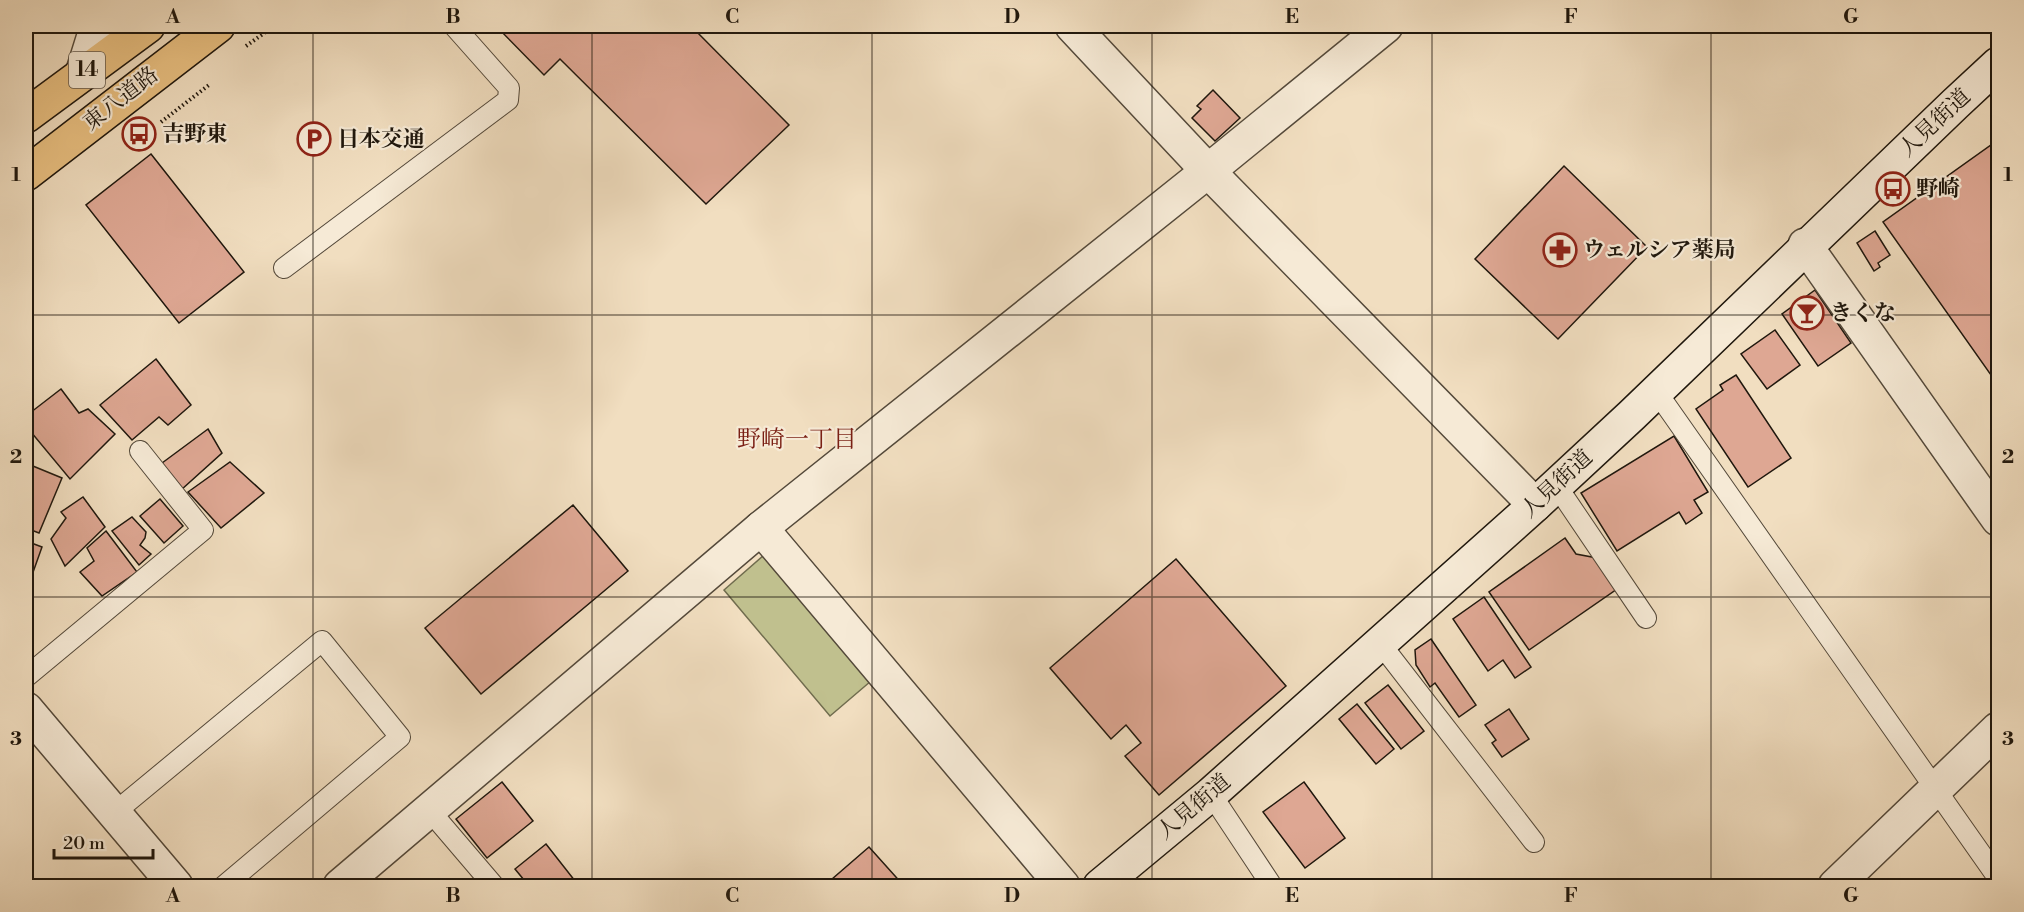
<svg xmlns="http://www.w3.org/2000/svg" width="2024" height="912" font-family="'Libre Bodoni','Noto Serif JP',serif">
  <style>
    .green { fill: #c0c08e; stroke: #706c4e; stroke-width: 1.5 }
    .building { fill: #dea793; stroke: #1f170d; stroke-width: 1.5 }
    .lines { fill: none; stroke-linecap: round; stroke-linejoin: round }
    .lane-casing { stroke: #54493a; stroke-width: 22 }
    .street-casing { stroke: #54493a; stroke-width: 36 }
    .secondary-casing { stroke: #1f170d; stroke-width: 36 }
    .primary-casing { stroke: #1f170d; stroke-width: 36 }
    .path { stroke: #1f170d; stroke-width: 4; stroke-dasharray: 1.5 3; stroke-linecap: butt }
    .lane { stroke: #f6ead6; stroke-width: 20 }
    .street { stroke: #f6ead6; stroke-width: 33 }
    .secondary { stroke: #f6ead6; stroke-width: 33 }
    .primary { stroke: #e8bf80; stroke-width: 33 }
    .grid { fill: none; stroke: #1f170d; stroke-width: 1.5; stroke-opacity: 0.55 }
    .labels { text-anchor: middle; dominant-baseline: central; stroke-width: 4.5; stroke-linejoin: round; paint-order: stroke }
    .shield { fill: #f6ead6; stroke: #605649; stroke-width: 1.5 }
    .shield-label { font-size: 21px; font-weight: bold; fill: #1f170d }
    .street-label { font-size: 22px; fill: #1f170d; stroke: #f6ead6 }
    .poi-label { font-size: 22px; font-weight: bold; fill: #1f170d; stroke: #f6ead6; text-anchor: start }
    .neighbourhood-label { font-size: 24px; fill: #7a1f14; stroke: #f6ead6 }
    .neatline { fill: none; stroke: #1f170d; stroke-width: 2 }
    .grid-label { font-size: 20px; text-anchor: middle; font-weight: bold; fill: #1f170d }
  </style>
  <rect width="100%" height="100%" fill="#f1dec0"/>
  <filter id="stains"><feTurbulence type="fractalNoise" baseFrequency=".00333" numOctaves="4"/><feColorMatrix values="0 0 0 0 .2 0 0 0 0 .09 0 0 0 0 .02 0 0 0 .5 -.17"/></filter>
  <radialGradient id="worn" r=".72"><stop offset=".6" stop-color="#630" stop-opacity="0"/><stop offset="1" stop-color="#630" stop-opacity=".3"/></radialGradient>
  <polygon class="green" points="764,555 871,681 830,716 724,590"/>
  <g class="building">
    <polygon points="496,26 691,26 789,125 706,204 560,59 544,75"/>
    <polygon points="1213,90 1240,118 1215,141 1192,118 1201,109 1197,106"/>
    <polygon points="1998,140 1998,385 1883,222"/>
    <polygon points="151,154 244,272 179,323 86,205"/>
    <polygon points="1564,166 1647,247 1558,339 1475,259"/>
    <polygon points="1875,231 1890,255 1878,263 1880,267 1874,271 1857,243"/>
    <polygon points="1815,290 1851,343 1818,366 1782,314"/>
    <polygon points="1775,330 1800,365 1767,389 1741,354"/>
    <polygon points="156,359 191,405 168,425 159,417 132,440 100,405"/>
    <polygon points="1736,375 1791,458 1748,487 1696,409 1723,390 1720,385"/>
    <polygon points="61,389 79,413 88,409 115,434 70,479 26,426 26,416"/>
    <polygon points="208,429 222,453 181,490 158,466"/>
    <polygon points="1674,436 1708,492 1694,500 1702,513 1686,524 1679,512 1617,551 1581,493"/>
    <polygon points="230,462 264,493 221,528 188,492"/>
    <polygon points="28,464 62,478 39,533 26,528 26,471"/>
    <polygon points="83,497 105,527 65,566 51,539 66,518 61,512"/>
    <polygon points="160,499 183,526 164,543 140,516"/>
    <polygon points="573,505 628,571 481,694 425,628"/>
    <polygon points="132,517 146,532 145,538 140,545 151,554 139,565 112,531"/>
    <polygon points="106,531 137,572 102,596 80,572 94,561 87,548"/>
    <polygon points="1565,538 1576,554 1597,558 1617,589 1529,650 1489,592"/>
    <polygon points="26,541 42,547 26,592"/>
    <polygon points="1176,559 1286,686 1159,795 1125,756 1141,743 1126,725 1111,739 1050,668"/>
    <polygon points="1484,597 1531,667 1515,678 1503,660 1488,671 1453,619"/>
    <polygon points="1431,639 1476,705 1459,717 1435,683 1430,687 1416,665 1415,650"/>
    <polygon points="1388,685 1424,731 1401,749 1365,703"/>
    <polygon points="1357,704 1394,749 1376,764 1339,719"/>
    <polygon points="1509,709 1529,739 1502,757 1492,743 1496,740 1485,725"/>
    <polygon points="502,782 533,821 487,858 456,819"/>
    <polygon points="1304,782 1345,838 1305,868 1263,812"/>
    <polygon points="546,844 579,886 529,886 515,869"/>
    <polygon points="869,847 904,886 824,886"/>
  </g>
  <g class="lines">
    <g class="lane-casing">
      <g id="lane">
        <polyline points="284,268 508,100 509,88 454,26"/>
        <polyline points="1656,391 1998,878"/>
        <polyline points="1556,485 1646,618"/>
        <polyline points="1380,643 1534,842"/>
        <polyline points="26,677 203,530 140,451"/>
        <polyline points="1211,794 1272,886"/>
        <polyline points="430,811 494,886"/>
        <polyline points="114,813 322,641 400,737 224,886"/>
      </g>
    </g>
    <g class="street-casing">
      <g id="street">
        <polyline points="1072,26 1208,171 1535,505"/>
        <polyline points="82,74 97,26"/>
        <polyline points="1805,245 1998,519"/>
        <polyline points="761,528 1063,886"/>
        <polyline points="26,709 176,886"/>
        <polyline points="340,886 761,528 1208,171 1386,26"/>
        <polyline points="1835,886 1998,729"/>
      </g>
    </g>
    <g class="secondary-casing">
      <polyline id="secondary" points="1100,886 1211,794 1535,505 1632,415 1955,104 1998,64"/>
    </g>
    <g class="primary-casing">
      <g id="primary">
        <polyline points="26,116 148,26"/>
        <polyline points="26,174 218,26"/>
      </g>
    </g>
    <g class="path">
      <polyline points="246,46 274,26"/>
      <polyline points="161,122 209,85"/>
    </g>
    <use href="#lane" class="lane"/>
    <use href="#street" class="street"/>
    <use href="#secondary" class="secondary"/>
    <use href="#primary" class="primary"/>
  </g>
  <path class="grid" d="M313 26V886M592 26V886M872 26V886M1152 26V886M1432 26V886M1711 26V886M26 315H1998M26 597H1998"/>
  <defs>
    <g id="bus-ring" transform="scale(1.725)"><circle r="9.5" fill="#f6ead6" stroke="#8f2418" stroke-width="1.5"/><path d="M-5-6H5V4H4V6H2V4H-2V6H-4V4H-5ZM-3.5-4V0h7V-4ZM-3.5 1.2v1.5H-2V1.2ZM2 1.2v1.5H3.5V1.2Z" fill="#8f2418"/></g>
    <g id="parking-ring" transform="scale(1.725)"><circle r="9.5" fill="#f6ead6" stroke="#8f2418" stroke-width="1.5"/><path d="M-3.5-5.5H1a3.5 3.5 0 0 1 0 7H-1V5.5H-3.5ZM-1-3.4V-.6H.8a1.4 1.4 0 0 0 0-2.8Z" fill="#8f2418"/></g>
    <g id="pharmacy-ring" transform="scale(1.725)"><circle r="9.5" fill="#f6ead6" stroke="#8f2418" stroke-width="1.5"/><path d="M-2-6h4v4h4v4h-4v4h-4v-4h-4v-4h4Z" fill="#8f2418"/></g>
    <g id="bar-ring" transform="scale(1.725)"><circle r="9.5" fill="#f6ead6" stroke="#8f2418" stroke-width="1.5"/><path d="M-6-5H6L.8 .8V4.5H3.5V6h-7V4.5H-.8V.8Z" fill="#8f2418"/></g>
  </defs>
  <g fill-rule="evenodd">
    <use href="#bus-ring" x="139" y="134"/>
    <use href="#parking-ring" x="314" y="139"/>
    <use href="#bus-ring" x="1893" y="189"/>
    <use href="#pharmacy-ring" x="1560" y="250"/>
    <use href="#bar-ring" x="1807" y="313"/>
  </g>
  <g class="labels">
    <rect class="shield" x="69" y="52" width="36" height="36" rx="4.5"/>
    <g class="shield-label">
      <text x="87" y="70">14</text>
    </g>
    <g class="street-label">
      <text transform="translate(121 99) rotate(-38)">東八道路</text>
      <text transform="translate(1935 123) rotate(-43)">人見街道</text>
      <text transform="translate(1557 484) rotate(-43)">人見街道</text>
      <text transform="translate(1194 807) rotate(-40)">人見街道</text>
    </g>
    <g class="poi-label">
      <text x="162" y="134">吉野東</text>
      <text x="337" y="139">日本交通</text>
      <text x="1916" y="189">野崎</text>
      <text x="1583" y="250">ウェルシア薬局</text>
      <text x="1830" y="313">きくな</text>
    </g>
    <g class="neighbourhood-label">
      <text x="797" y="440">野崎一丁目</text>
    </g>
  </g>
  <rect width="2024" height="912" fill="none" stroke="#f1dec0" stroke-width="66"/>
  <path d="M54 849v9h99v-9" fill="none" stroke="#1f170d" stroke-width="3"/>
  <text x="63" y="849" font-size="18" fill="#1f170d" stroke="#f6ead6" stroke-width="4.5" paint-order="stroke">20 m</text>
  <rect x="33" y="33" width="1958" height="846" class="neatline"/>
  <g class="grid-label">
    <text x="173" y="23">A</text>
    <text x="453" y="23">B</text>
    <text x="732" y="23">C</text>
    <text x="1012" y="23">D</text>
    <text x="1292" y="23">E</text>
    <text x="1571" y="23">F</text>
    <text x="1851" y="23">G</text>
    <text x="16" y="181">1</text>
    <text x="2008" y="181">1</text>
    <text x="16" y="463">2</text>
    <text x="2008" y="463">2</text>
    <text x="16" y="745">3</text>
    <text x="2008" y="745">3</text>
    <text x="173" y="902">A</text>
    <text x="453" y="902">B</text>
    <text x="732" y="902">C</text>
    <text x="1012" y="902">D</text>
    <text x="1292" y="902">E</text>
    <text x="1571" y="902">F</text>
    <text x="1851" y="902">G</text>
  </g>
  <rect width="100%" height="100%" filter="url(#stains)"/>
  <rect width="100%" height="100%" fill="url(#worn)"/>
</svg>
